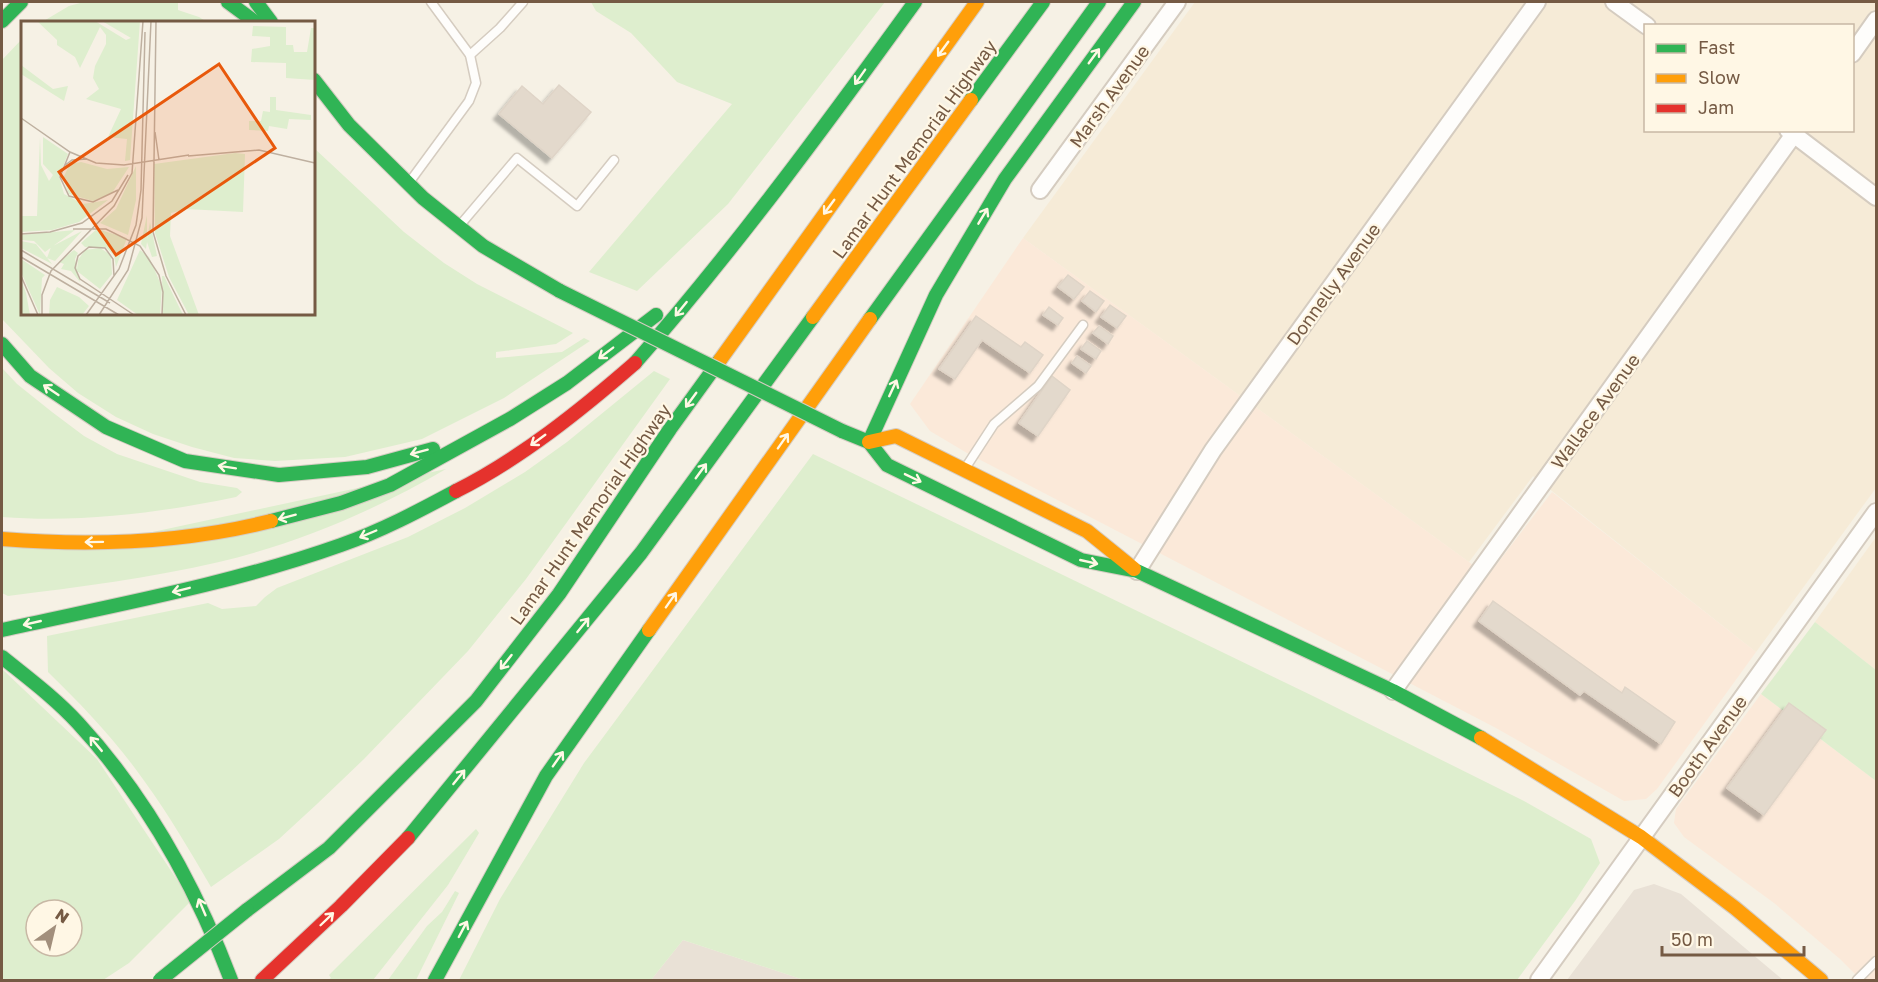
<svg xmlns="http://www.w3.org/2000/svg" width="1878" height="982" font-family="'Golos Text',sans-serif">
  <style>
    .residential { fill: #f6ebd7; fill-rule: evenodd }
    .commercial { fill: #fbe9d9 }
    .industrial { fill: #e9e1d6 }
    .green { fill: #deeece; fill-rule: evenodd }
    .building { fill: #e3d9cc; stroke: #dfd4c7; stroke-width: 1.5; filter: url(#shadow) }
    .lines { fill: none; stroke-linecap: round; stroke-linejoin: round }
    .lane-casing { stroke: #d5ccc0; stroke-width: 11 }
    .street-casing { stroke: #d5ccc0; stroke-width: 20 }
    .fast-casing { stroke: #d5ccc2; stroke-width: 16 }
    .slow-casing { stroke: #d5ccc2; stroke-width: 16 }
    .jam-casing { stroke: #d5ccc2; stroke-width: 16 }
    .lane { stroke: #fefdfb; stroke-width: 8 }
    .street { stroke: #fefdfb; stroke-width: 16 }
    .fast { stroke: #30b455; stroke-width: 14 }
    .slow { stroke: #ff9f0a; stroke-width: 14 }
    .jam { stroke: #e5322d; stroke-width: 14 }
    .fast-bridge-casing { stroke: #d5ccc2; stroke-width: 16; stroke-linecap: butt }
    .fast-bridge { stroke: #30b455; stroke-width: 14 }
    .oneway { stroke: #fff7e5 }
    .labels { text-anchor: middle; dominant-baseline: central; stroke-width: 4.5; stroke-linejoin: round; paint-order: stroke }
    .street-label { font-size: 18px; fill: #755a44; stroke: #fff7e5 }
    .inset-road { fill: none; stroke: #beb0a0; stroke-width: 1.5 }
    .view { fill: #e8590c; fill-opacity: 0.15; stroke: #e8590c; stroke-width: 3 }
    .inset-edge { fill: none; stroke: #755a44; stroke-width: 3 }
  </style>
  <defs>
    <filter id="shadow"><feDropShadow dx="-5.5" dy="5.5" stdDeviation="1.5" flood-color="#0004"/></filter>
  </defs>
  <rect width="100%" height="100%" fill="#f6f1e5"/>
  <g class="residential">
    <path d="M1195 2H1876V488L1756 652 1533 476 1469 562 1023 238ZM1646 26H1852V130H1646Z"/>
    <polygon points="1876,537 1876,670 1815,622"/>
  </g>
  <g class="commercial">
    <polygon points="1023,238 1469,562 1487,577 1552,492 1756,652 1657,789 1646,799 1624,801 1496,728 967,453 930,431 910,404"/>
    <polygon points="1761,694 1876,781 1876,980 1861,980 1840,959 1774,903 1684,837 1674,823 1676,809"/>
  </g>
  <g class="industrial">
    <polygon points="1654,884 1681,894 1783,980 1567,980 1634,890"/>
    <polygon points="683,940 804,980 651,980"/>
  </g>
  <g class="green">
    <polygon points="84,2 178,2 178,10 199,17 207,22 42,22 69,6"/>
    <polygon points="591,2 885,2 728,204 637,291 589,272 732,104 677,82 631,33 596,11"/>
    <polygon points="22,39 22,314 314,314 314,148 404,232 444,263 477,284 573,333 556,344 496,352 496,358 562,352 584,338 590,341 504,398 422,439 345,457 275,461 234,458 192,447 153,434 116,417 78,393 49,368 2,319 2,60"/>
    <path d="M2 368 17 384 52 412 84 436 117 454 200 482 237 488 242 492 236 497C159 513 81 523 2 517Z"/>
    <path d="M654 371 670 379 526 579 468 651 364 759 317 804 279 839 211 887C190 851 169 815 145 782 117 742 83 706 48 672L47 636 208 603 222 609 256 606 265 597 277 588 408 537 465 508 525 472 567 442Z"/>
    <polygon points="813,454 1315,697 1524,801 1591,839 1600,863 1575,901 1517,980 804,980 683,940 651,980 459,980 500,899 584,763"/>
    <path d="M446 469C378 509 297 544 219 562 150 578 79 587 8 596L2 593V543L83 547Z"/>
    <polygon points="1815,622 1876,670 1876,781 1761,694"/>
    <path d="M2 669 97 759 191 901 129 963 103 980H2ZM36 910H72V946H36Z"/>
    <polygon points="476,829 479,833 448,885 373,980 328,980 331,978 329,975"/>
    <polygon points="455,891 459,893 416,980 388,980 427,926 442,912"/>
  </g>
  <g class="building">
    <polygon points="559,85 591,112 552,158 499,114 522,86 543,104"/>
    <polygon points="1068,275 1084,287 1074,299 1058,287"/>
    <polygon points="1090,291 1104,301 1096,312 1082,301"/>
    <polygon points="1110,305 1126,316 1117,328 1101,317"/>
    <polygon points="1049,307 1063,318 1058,325 1043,315"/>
    <polygon points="976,316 1021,347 1025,342 1043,355 1030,373 982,340 955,379 939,369"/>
    <polygon points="1099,326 1113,336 1108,344 1093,333"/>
    <polygon points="1087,341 1101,351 1096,359 1081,349"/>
    <polygon points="1077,356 1091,366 1086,373 1072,363"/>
    <polygon points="1052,376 1070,390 1038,436 1019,423"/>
    <polygon points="1493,601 1622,693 1625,687 1675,722 1661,744 1584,691 1580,695 1479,621"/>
    <polygon points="1789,703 1826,730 1764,815 1727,788"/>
  </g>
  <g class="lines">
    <g class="lane-casing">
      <g id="lane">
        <polyline points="470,55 500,28 523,2"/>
        <polyline points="411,180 469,101 476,83 470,55 431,2"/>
        <polyline points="461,224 517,158 577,206 614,160"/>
        <polyline points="966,467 994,424 1038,386 1083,325"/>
        <polyline points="1857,980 1876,961"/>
      </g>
    </g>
    <g class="street-casing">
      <g id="street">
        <polyline points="1614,2 1647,26"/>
        <polyline points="1852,54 1876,20"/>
        <polyline points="1788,130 1876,197"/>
        <polyline points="1040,190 1177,2"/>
        <polyline points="1137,571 1213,450 1537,2"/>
        <polyline points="1393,691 1797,130"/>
        <polyline points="1539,980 1876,512"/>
      </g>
    </g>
    <g class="fast-casing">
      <g id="fast">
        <polyline points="228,2 255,22"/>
        <polyline points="256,2 271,22"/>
        <polyline points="2,21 21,2"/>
        <polyline points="314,80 349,125 423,198 483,246 560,291"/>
        <polyline points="971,100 1043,2"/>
        <polyline points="870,319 1099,2"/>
        <polyline points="2,344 30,376 106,427 185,461 279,475 367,467 433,449"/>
        <path d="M635 363C735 249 826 125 915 2"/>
        <polyline points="842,431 869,442 887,465 1081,560 1137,571 1393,691 1481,738"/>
        <polyline points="869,442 936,295 1005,179 1134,2"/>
        <polyline points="271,521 341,503 390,485 510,419 567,383 656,315"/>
        <path d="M2 630C115 605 231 584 341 545 381 531 419 511 456 491"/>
        <path d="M2 657C28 678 55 698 78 723 147 798 195 885 231 980"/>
        <polyline points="408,838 641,553 813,317"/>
        <polyline points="247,910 329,848 476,701 559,594 670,429 720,360"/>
        <polyline points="435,980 546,776 649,630"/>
      </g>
    </g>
    <g class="slow-casing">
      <g id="slow">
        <polyline points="813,317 971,100"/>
        <polyline points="720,360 977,2"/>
        <polyline points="869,442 896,436 1087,531 1134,569"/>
        <path d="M2 539C90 546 184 543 271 521"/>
        <polyline points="649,630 870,319"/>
        <polyline points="1481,738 1641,837 1735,908 1821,980"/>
      </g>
    </g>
    <g class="jam-casing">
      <g id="jam">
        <path d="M456 491C520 459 581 410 635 363"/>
        <polyline points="262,980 341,906 408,838"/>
      </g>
    </g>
    <use href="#lane" class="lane"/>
    <use href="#street" class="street"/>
    <use href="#fast" class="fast"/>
    <use href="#slow" class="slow"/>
    <use href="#jam" class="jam"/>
    <g class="fast-bridge-casing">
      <g id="fast-bridge">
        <polyline points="560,291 842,431"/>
        <polyline points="160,980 247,910"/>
      </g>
    </g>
    <use href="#fast-bridge" class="fast-bridge"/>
  </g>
  <defs><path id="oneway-shaft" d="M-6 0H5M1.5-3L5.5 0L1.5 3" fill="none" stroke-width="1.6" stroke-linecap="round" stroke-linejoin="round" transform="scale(1.5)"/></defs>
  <g class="oneway">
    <use href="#oneway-shaft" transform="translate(943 49) rotate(126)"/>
    <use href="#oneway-shaft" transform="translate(1094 56) rotate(-54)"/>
    <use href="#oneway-shaft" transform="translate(860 77) rotate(125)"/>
    <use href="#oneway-shaft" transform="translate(829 207) rotate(126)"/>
    <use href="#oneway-shaft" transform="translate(983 216) rotate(-59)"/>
    <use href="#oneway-shaft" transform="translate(681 309) rotate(129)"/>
    <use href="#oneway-shaft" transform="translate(606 353) rotate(143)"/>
    <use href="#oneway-shaft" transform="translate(893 388) rotate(-65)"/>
    <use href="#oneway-shaft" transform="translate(51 390) rotate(-146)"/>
    <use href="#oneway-shaft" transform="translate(691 400) rotate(126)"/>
    <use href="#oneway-shaft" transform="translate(538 440) rotate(144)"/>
    <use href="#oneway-shaft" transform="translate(783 441) rotate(-55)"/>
    <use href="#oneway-shaft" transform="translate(419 452) rotate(165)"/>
    <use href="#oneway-shaft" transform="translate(227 467) rotate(-171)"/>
    <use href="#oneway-shaft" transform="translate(701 471) rotate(-54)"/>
    <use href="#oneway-shaft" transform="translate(913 478) rotate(26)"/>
    <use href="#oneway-shaft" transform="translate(287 517) rotate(165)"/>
    <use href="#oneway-shaft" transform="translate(368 534) rotate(157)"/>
    <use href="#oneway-shaft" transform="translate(94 542) rotate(179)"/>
    <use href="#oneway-shaft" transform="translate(1089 562) rotate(13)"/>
    <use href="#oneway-shaft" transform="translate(181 590) rotate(166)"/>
    <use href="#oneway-shaft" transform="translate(671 600) rotate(-55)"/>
    <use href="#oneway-shaft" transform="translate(32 623) rotate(167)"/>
    <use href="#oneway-shaft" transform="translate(583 625) rotate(-51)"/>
    <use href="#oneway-shaft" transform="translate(506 662) rotate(128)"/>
    <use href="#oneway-shaft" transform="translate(96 744) rotate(-130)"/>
    <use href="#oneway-shaft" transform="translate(558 759) rotate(-55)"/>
    <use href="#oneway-shaft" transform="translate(459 777) rotate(-51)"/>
    <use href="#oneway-shaft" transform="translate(202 907) rotate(-113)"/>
    <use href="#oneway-shaft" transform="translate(327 919) rotate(-44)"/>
    <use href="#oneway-shaft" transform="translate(463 929) rotate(-62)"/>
  </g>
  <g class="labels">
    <g class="street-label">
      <text transform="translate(1109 96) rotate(-54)">Marsh Avenue</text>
      <text transform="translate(914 149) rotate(-54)">Lamar Hunt Memorial Highway</text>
      <text transform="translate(1333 284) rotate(-54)">Donnelly Avenue</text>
      <text transform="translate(1595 411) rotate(-54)">Wallace Avenue</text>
      <text transform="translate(590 514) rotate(-55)">Lamar Hunt Memorial Highway</text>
      <text transform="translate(1707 746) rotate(-54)">Booth Avenue</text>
    </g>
  </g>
  <g transform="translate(21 21)">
    <rect width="294" height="294" fill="#f6f1e5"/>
    <path d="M16 0H74L105 19 110 17 81 0H119L109 139 104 140 106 118 87 116 100 88 65 78 78 68 72 57 74 45 85 23V14L79 6 59 47 54 36 36 24V19ZM232 5 265 6V24H272L273 31H286L290 7H294V59L265 57V42L230 41 231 28 249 25V16L231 15ZM0 44 32 68 47 65 43 80 0 53ZM249 76H255V89L290 94V99L268 98 266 108 248 105 247 110 228 109V100H240L242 90 249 91ZM19 116 20 144 28 160 32 154 22 143V116L47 133 38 155 43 173 62 183 87 179 58 201 31 209 0 211V195H16ZM214 132 224 133 222 191 165 188 150 192 149 215 178 294H168L148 256 134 212 133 143ZM60 141 86 148 108 146 91 172 72 180 48 173 42 157 49 143ZM115 145V179L107 214 79 202 95 188ZM126 194V218L129 201 136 235 131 236 126 221 125 228 120 223ZM76 208 106 217 95 246 93 235 85 226H64L60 222ZM54 209 24 231 13 220 0 219V214ZM61 210 34 240 26 237 30 226ZM0 220 15 223 31 243 0 227ZM79 227 90 234 91 253 79 268 56 250 57 239 64 229ZM53 229 57 232 54 238 59 261 50 250 40 248 43 243 38 241ZM119 229 128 236 141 266 139 294H117L96 279ZM0 238 24 254 21 257 19 294 0 251ZM141 255H143L162 294H142ZM0 259 5 272 9 294H0ZM36 266 58 276 68 285 61 294H28L29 279Z" fill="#deeece"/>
    <path class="inset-road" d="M135 0 132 211 145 255 165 294M0 97 49 131 75 142 103 144 168 134M134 111 138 139M49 131 39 156 48 175 72 181 97 169M167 135 238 129 294 142M43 145 51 139 66 138M52 208H85L119 225 138 254 142 271 141 294M0 213 29 211 61 202 91 180 107 154M0 229 89 282M0 236 98 294M0 255 17 294M93 255 92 238 84 227 68 226 57 235 54 247 59 258 113 294M21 294V274L30 250 93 185 111 152 122 0M65 294 98 248 115 204 120 169 124 11M78 294 107 249 121 197 130 0"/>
    <path class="view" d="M198 43 254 127 95 234 38 151Z"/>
    <rect width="294" height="294" class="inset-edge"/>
  </g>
  <rect width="1878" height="982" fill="none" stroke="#755a44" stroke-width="6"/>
  <rect x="1644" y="24" width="210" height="108" fill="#fff7e5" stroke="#c8b8a5" stroke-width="1.5"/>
  <rect x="1656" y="44" width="30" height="9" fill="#30b455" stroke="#c8b8a5" stroke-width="1.5"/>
  <text x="1698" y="54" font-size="18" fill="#755a44">Fast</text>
  <rect x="1656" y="74" width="30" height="9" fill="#ff9f0a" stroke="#c8b8a5" stroke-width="1.5"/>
  <text x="1698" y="84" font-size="18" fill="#755a44">Slow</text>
  <rect x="1656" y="104" width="30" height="9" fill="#e5322d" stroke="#c8b8a5" stroke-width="1.5"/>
  <text x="1698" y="114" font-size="18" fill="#755a44">Jam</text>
  <g transform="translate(54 928) rotate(34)"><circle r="28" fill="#fff7e5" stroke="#c8b8a5" stroke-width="1.5"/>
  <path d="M0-4.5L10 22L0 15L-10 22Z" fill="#a28f7c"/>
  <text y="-9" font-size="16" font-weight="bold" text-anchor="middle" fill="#755a44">N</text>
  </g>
  <path d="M1662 946v9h142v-9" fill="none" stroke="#755a44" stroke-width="3"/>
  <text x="1671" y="946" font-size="18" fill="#755a44" stroke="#fff7e5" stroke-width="4.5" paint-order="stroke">50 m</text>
</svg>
